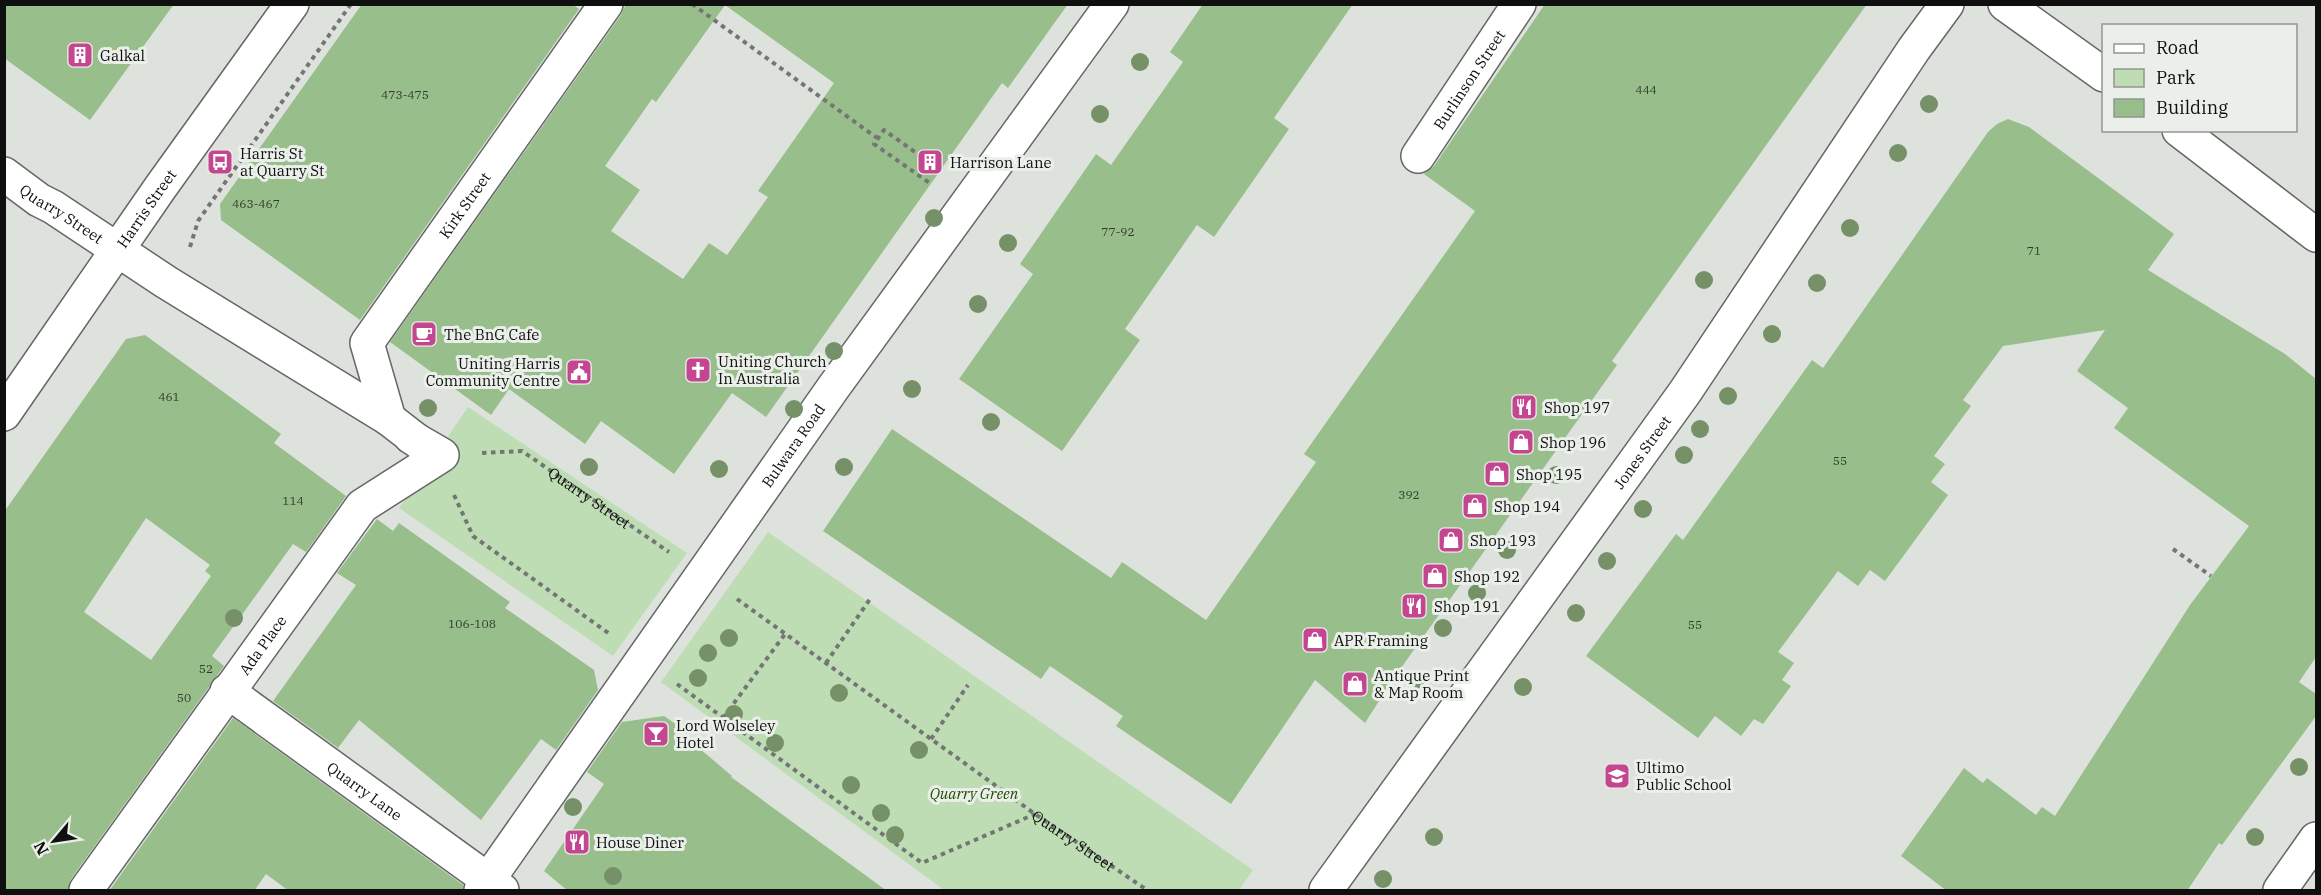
<svg xmlns="http://www.w3.org/2000/svg" width="2321" height="895" font-family="'IBM Plex Serif',serif">
  <style>
    .green { fill: #bfddb5 }
    .building { fill: #98be8b; fill-rule: evenodd }
    .lines { fill: none; stroke-linecap: round; stroke-linejoin: round }
    .minor-casing { stroke: #646763; stroke-width: 36 }
    .major-casing { stroke: #646763; stroke-width: 36 }
    .path { stroke: #747673; stroke-width: 4; stroke-dasharray: 4.5 4.5; stroke-linecap: butt }
    .minor { stroke: #fff; stroke-width: 33 }
    .major { stroke: #fff; stroke-width: 33 }
    .tree { fill: #769167 }
    .labels { text-anchor: middle; dominant-baseline: central; stroke-width: 6; stroke-linejoin: round; paint-order: stroke }
    .number-label { font-size: 12px; fill: #303b2d }
    .poi-label { font-size: 15px; fill: #0e0f0e; stroke: #ebefea; text-anchor: start }
    .street-label { font-size: 15px; fill: #0e0f0e; stroke: #ebefea }
    .park-label { font-size: 15px; font-style: italic; fill: #204f06; stroke: #ebefea }
  </style>
  <rect width="100%" height="100%" fill="#dee2dd"/>
  <g class="green">
    <polygon points="468,407 687,553 613,656 399,508"/>
    <polygon points="768,532 1253,870 1239,890 944,890 661,682"/>
  </g>
  <g class="building">
    <polygon points="4,4 174,4 90,120 4,58"/>
    <polygon points="362,4 572,4 579,9 360,320 221,220 220,204"/>
    <path d="M626 4H1068L1008 88 1002 83 766 417 732 393 674 474 601 421 585 444 509 389 491 415 390 342 621 15ZM725 5 834 83 758 191 768 197 727 255 709 243 683 279 611 231 640 190 605 166 652 99 656 102Z"/>
    <polygon points="1203,4 1353,4 1274,118 1289,129 1214,237 1197,225 1125,329 1140,340 1062,451 959,379 1033,274 1020,264 1096,154 1111,165 1183,62 1170,52"/>
    <polygon points="1545,4 1867,4 1612,361 1617,365 1391,682 1365,723 1315,680 1231,804 1116,726 1123,716 1050,666 1041,679 823,531 892,429 1111,578 1122,562 1206,620 1316,462 1304,454 1475,211 1424,174 1434,166"/>
    <polygon points="2008,119 2029,127 2174,234 2148,270 2285,354 2316,379 2316,657 2299,682 2316,694 2316,716 2222,845 2219,843 2187,891 1947,891 1901,856 1964,768 1983,783 1987,778 2036,815 2042,807 2055,816 2190,605 2249,526 2114,428 2128,408 2077,371 2105,330 2003,346 1963,400 1971,406 1934,456 1945,464 1931,482 1948,495 1885,581 1870,570 1858,586 1838,571 1778,652 1794,663 1782,680 1791,686 1763,724 1754,719 1741,736 1715,716 1698,738 1586,656 1676,534 1683,540 1812,360 1823,368 1988,132 1997,124"/>
    <path d="M145 335 281 434 274 443 346 496 306 552 293 544 212 656 224 666 71 879 68 891H4V512L126 339ZM146 518 210 565 205 571 211 576 151 660 84 612Z"/>
    <polygon points="377,519 393,531 399,523 510,602 505,608 594,670 598,690 556,750 541,739 481,820 359,720 338,748 273,701 356,585 337,573"/>
    <polygon points="664,716 689,733 686,737 732,776 731,777 887,891 568,891 544,871 604,784 587,772 622,722"/>
    <polygon points="233,718 463,885 463,891 289,891 266,874 254,891 109,891"/>
  </g>
  <g class="lines">
    <g class="minor-casing">
      <g id="minor">
        <path id="s3" d="M1418 156 1519 4"/>
        <path id="s4" d="M4 174 39 200 53 207 166 282 389 419 429 450"/>
        <path id="s5" d="M389 419 367 343 606 4"/>
        <path id="s6" d="M227 691 502 890"/>
        <path id="s7" d="M86 890 362 506 442 455 411 437"/>
        <path id="s8" d="M481 890 833 388 1112 4"/>
        <path id="s9" d="M1326 890 1685 392 1914 49 1947 4"/>
      </g>
    </g>
    <g class="major-casing">
      <g id="major">
        <polyline points="2005,4 2104,75"/>
        <polyline points="2179,130 2316,235"/>
        <path id="s10" d="M4 414 160 188 292 4"/>
        <polyline points="2280,890 2316,839"/>
      </g>
    </g>
    <g class="path">
      <polyline points="692,4 877,138"/>
      <polyline points="922,157 884,130 874,144 931,184"/>
      <polyline points="190,247 198,221 351,4"/>
      <path id="s1" d="M482 453 522 451 669 552"/>
      <polyline points="454,495 473,536 611,635"/>
      <polyline points="2173,549 2211,576"/>
      <path id="s2" d="M737 599 1035 814 1147 890"/>
      <polyline points="826,663 870,599"/>
      <polyline points="677,684 922,863 1035,814"/>
      <polyline points="723,718 785,634"/>
      <polyline points="931,739 968,685"/>
    </g>
    <use href="#minor" class="minor"/>
    <use href="#major" class="major"/>
  </g>
  <g class="tree">
    <circle cx="1140" cy="62" r="9"/>
    <circle cx="1929" cy="104" r="9"/>
    <circle cx="1100" cy="114" r="9"/>
    <circle cx="1898" cy="153" r="9"/>
    <circle cx="934" cy="218" r="9"/>
    <circle cx="1850" cy="228" r="9"/>
    <circle cx="1008" cy="243" r="9"/>
    <circle cx="1704" cy="280" r="9"/>
    <circle cx="1817" cy="283" r="9"/>
    <circle cx="978" cy="304" r="9"/>
    <circle cx="1772" cy="334" r="9"/>
    <circle cx="834" cy="351" r="9"/>
    <circle cx="912" cy="389" r="9"/>
    <circle cx="1728" cy="396" r="9"/>
    <circle cx="428" cy="408" r="9"/>
    <circle cx="794" cy="409" r="9"/>
    <circle cx="991" cy="422" r="9"/>
    <circle cx="1700" cy="429" r="9"/>
    <circle cx="1684" cy="455" r="9"/>
    <circle cx="589" cy="467" r="9"/>
    <circle cx="844" cy="467" r="9"/>
    <circle cx="719" cy="469" r="9"/>
    <circle cx="1556" cy="475" r="9"/>
    <circle cx="1643" cy="509" r="9"/>
    <circle cx="1507" cy="550" r="9"/>
    <circle cx="1607" cy="561" r="9"/>
    <circle cx="1477" cy="593" r="9"/>
    <circle cx="1576" cy="613" r="9"/>
    <circle cx="234" cy="618" r="9"/>
    <circle cx="1443" cy="628" r="9"/>
    <circle cx="729" cy="638" r="9"/>
    <circle cx="708" cy="653" r="9"/>
    <circle cx="698" cy="678" r="9"/>
    <circle cx="1416" cy="680" r="9"/>
    <circle cx="1523" cy="687" r="9"/>
    <circle cx="839" cy="693" r="9"/>
    <circle cx="734" cy="714" r="9"/>
    <circle cx="775" cy="743" r="9"/>
    <circle cx="919" cy="750" r="9"/>
    <circle cx="2299" cy="767" r="9"/>
    <circle cx="851" cy="785" r="9"/>
    <circle cx="573" cy="807" r="9"/>
    <circle cx="881" cy="813" r="9"/>
    <circle cx="895" cy="835" r="9"/>
    <circle cx="1434" cy="837" r="9"/>
    <circle cx="2255" cy="837" r="9"/>
    <circle cx="613" cy="876" r="9"/>
    <circle cx="1383" cy="879" r="9"/>
  </g>
  <defs>
    <g id="building-square" transform="scale(1.35)"><rect x="-9" y="-9" width="18" height="18" rx="4" fill="#c44590" stroke="#ebefea"/><path d="M-4-6H4V6H1V3H-1V6H-4ZM-2.5-4.3h1.7v1.8h-1.7ZM.8-4.3h1.7v1.8H.8ZM-2.5-1h1.7V.8h-1.7ZM.8-1h1.7V.8H.8Z" fill="#fff"/></g>
    <g id="bus-square" transform="scale(1.35)"><rect x="-9" y="-9" width="18" height="18" rx="4" fill="#c44590" stroke="#ebefea"/><path d="M-5-6H5V4H4V6H2V4H-2V6H-4V4H-5ZM-3.5-4V0h7V-4ZM-3.5 1.2v1.5H-2V1.2ZM2 1.2v1.5H3.5V1.2Z" fill="#fff"/></g>
    <g id="cafe-square" transform="scale(1.35)"><rect x="-9" y="-9" width="18" height="18" rx="4" fill="#c44590" stroke="#ebefea"/><path d="M-5.5-4.5H6V0H3Q3 3.5 0 3.5H-2.5Q-5.5 3.5-5.5 0ZM3-3.2v2h1.7v-2ZM-6 4.5H4V6H-6Z" fill="#fff"/></g>
    <g id="church-square" transform="scale(1.35)"><rect x="-9" y="-9" width="18" height="18" rx="4" fill="#c44590" stroke="#ebefea"/><path d="M-1.2-6h2.4v3.5h3.3v2.4h-3.3V6h-2.4V-.1h-3.3v-2.4h3.3Z" fill="#fff"/></g>
    <g id="civic-square" transform="scale(1.35)"><rect x="-9" y="-9" width="18" height="18" rx="4" fill="#c44590" stroke="#ebefea"/><path d="M-.6-6.5H3V-4.5H.6V-3L4-1V1h2V6H-6V1h2V-1L-.6-3ZM-1.2 2.5V6h2.4V2.5Z" fill="#fff"/></g>
    <g id="restaurant-square" transform="scale(1.35)"><rect x="-9" y="-9" width="18" height="18" rx="4" fill="#c44590" stroke="#ebefea"/><path d="M-5-6h1v4h1v-4h1v4h1v-4h1v5L-1.5 .5V6h-2V.5L-5-1ZM5-6V6H3V1.5H1.5Q1.5-4 5-6Z" fill="#fff"/></g>
    <g id="shop-square" transform="scale(1.35)"><rect x="-9" y="-9" width="18" height="18" rx="4" fill="#c44590" stroke="#ebefea"/><path d="M-5-2.5h2.3a2.7 3.5 0 0 1 5.4 0H5L5.5 6h-11ZM-1.5-2.5h3a1.5 2.3 0 0 0-3 0Z" fill="#fff"/></g>
    <g id="bar-square" transform="scale(1.35)"><rect x="-9" y="-9" width="18" height="18" rx="4" fill="#c44590" stroke="#ebefea"/><path d="M-6-5H6L.8 .8V4.5H3.5V6h-7V4.5H-.8V.8Z" fill="#fff"/></g>
    <g id="school-square" transform="scale(1.35)"><rect x="-9" y="-9" width="18" height="18" rx="4" fill="#c44590" stroke="#ebefea"/><path d="M0-5L7-2L0 1L-7-2ZM-4 1L0 2.5L4 1V4Q0 6-4 4Z" fill="#fff"/></g>
  </defs>
  <g fill-rule="evenodd">
    <use href="#building-square" x="80" y="55"/>
    <use href="#bus-square" x="220" y="162"/>
    <use href="#building-square" x="930" y="162"/>
    <use href="#cafe-square" x="424" y="334"/>
    <use href="#church-square" x="698" y="370"/>
    <use href="#civic-square" x="579" y="372"/>
    <use href="#restaurant-square" x="1524" y="407"/>
    <use href="#shop-square" x="1521" y="442"/>
    <use href="#shop-square" x="1497" y="474"/>
    <use href="#shop-square" x="1475" y="506"/>
    <use href="#shop-square" x="1451" y="540"/>
    <use href="#shop-square" x="1435" y="576"/>
    <use href="#restaurant-square" x="1414" y="606"/>
    <use href="#shop-square" x="1315" y="640"/>
    <use href="#shop-square" x="1355" y="684"/>
    <use href="#bar-square" x="656" y="734"/>
    <use href="#school-square" x="1617" y="776"/>
    <use href="#restaurant-square" x="577" y="842"/>
  </g>
  <g class="labels">
    <g class="number-label">
      <text x="1646" y="89">444</text>
      <text x="405" y="94">473-475</text>
      <text x="256" y="203">463-467</text>
      <text x="1118" y="231">77-92</text>
      <text x="2034" y="250">71</text>
      <text x="169" y="396">461</text>
      <text x="1840" y="460">55</text>
      <text x="1409" y="494">392</text>
      <text x="293" y="500">114</text>
      <text x="472" y="623">106-108</text>
      <text x="1695" y="624">55</text>
      <text x="206" y="668">52</text>
      <text x="184" y="697">50</text>
    </g>
    <g class="poi-label">
      <text x="100" y="55">Galkal</text>
      <text x="240" y="153">Harris St<tspan x="240" dy="17">at Quarry St</tspan></text>
      <text x="950" y="162">Harrison Lane</text>
      <text x="444" y="334">The BnG Cafe</text>
      <text x="718" y="361">Uniting Church<tspan x="718" dy="17">In Australia</tspan></text>
      <text x="560" y="363" text-anchor="end">Uniting Harris<tspan x="560" dy="17">Community Centre</tspan></text>
      <text x="1544" y="407">Shop 197</text>
      <text x="1540" y="442">Shop 196</text>
      <text x="1516" y="474">Shop 195</text>
      <text x="1494" y="506">Shop 194</text>
      <text x="1470" y="540">Shop 193</text>
      <text x="1454" y="576">Shop 192</text>
      <text x="1434" y="606">Shop 191</text>
      <text x="1334" y="640">APR Framing</text>
      <text x="1374" y="675">Antique Print<tspan x="1374" dy="17">&amp; Map Room</tspan></text>
      <text x="676" y="725">Lord Wolseley<tspan x="676" dy="17">Hotel</tspan></text>
      <text x="1636" y="767">Ultimo<tspan x="1636" dy="17">Public School</tspan></text>
      <text x="596" y="842">House Diner</text>
    </g>
    <g class="street-label">
      <text stroke="none"><textPath href="#s3" startOffset="92">Burlinson Street</textPath></text>
      <text stroke="none"><textPath href="#s5" startOffset="248">Kirk Street</textPath></text>
      <text stroke="none"><textPath href="#s10" startOffset="250">Harris Street</textPath></text>
      <text stroke="none"><textPath href="#s4" startOffset="70">Quarry Street</textPath></text>
      <text stroke="none"><textPath href="#s8" startOffset="543">Bulwara Road</textPath></text>
      <text stroke="none"><textPath href="#s9" startOffset="540">Jones Street</textPath></text>
      <text stroke="none"><textPath href="#s1" startOffset="122">Quarry Street</textPath></text>
      <text stroke="none"><textPath href="#s7" startOffset="302">Ada Place</textPath></text>
      <text stroke="none"><textPath href="#s6" startOffset="170">Quarry Lane</textPath></text>
      <text stroke="none"><textPath href="#s2" startOffset="414">Quarry Street</textPath></text>
    </g>
    <g class="park-label">
      <text x="974" y="793">Quarry Green</text>
    </g>
  </g>
  <rect width="2321" height="895" fill="none" stroke="#0e0f0e" stroke-width="12"/>
  <rect x="2102" y="24" width="195" height="108" fill="#ebefea" stroke="#939592" stroke-width="1.5"/>
  <rect x="2114" y="44" width="30" height="9" fill="#ffffff" stroke="#939592" stroke-width="1.5"/>
  <text x="2156" y="54" font-size="18" fill="#0e0f0e">Road</text>
  <rect x="2114" y="69" width="30" height="18" fill="#bfddb5" stroke="#939592" stroke-width="1.5"/>
  <text x="2156" y="84" font-size="18" fill="#0e0f0e">Park</text>
  <rect x="2114" y="99" width="30" height="18" fill="#98be8b" stroke="#939592" stroke-width="1.5"/>
  <text x="2156" y="114" font-size="18" fill="#0e0f0e">Building</text>
  <g transform="translate(54 841) rotate(241)" stroke="#ebefea" stroke-width="4.5" paint-order="stroke">
  <path d="M0-4.5L10 22L0 15L-10 22Z" fill="#0e0f0e"/>
  <text y="-9" font-size="16" font-weight="bold" text-anchor="middle" fill="#0e0f0e">N</text>
  </g>
</svg>
